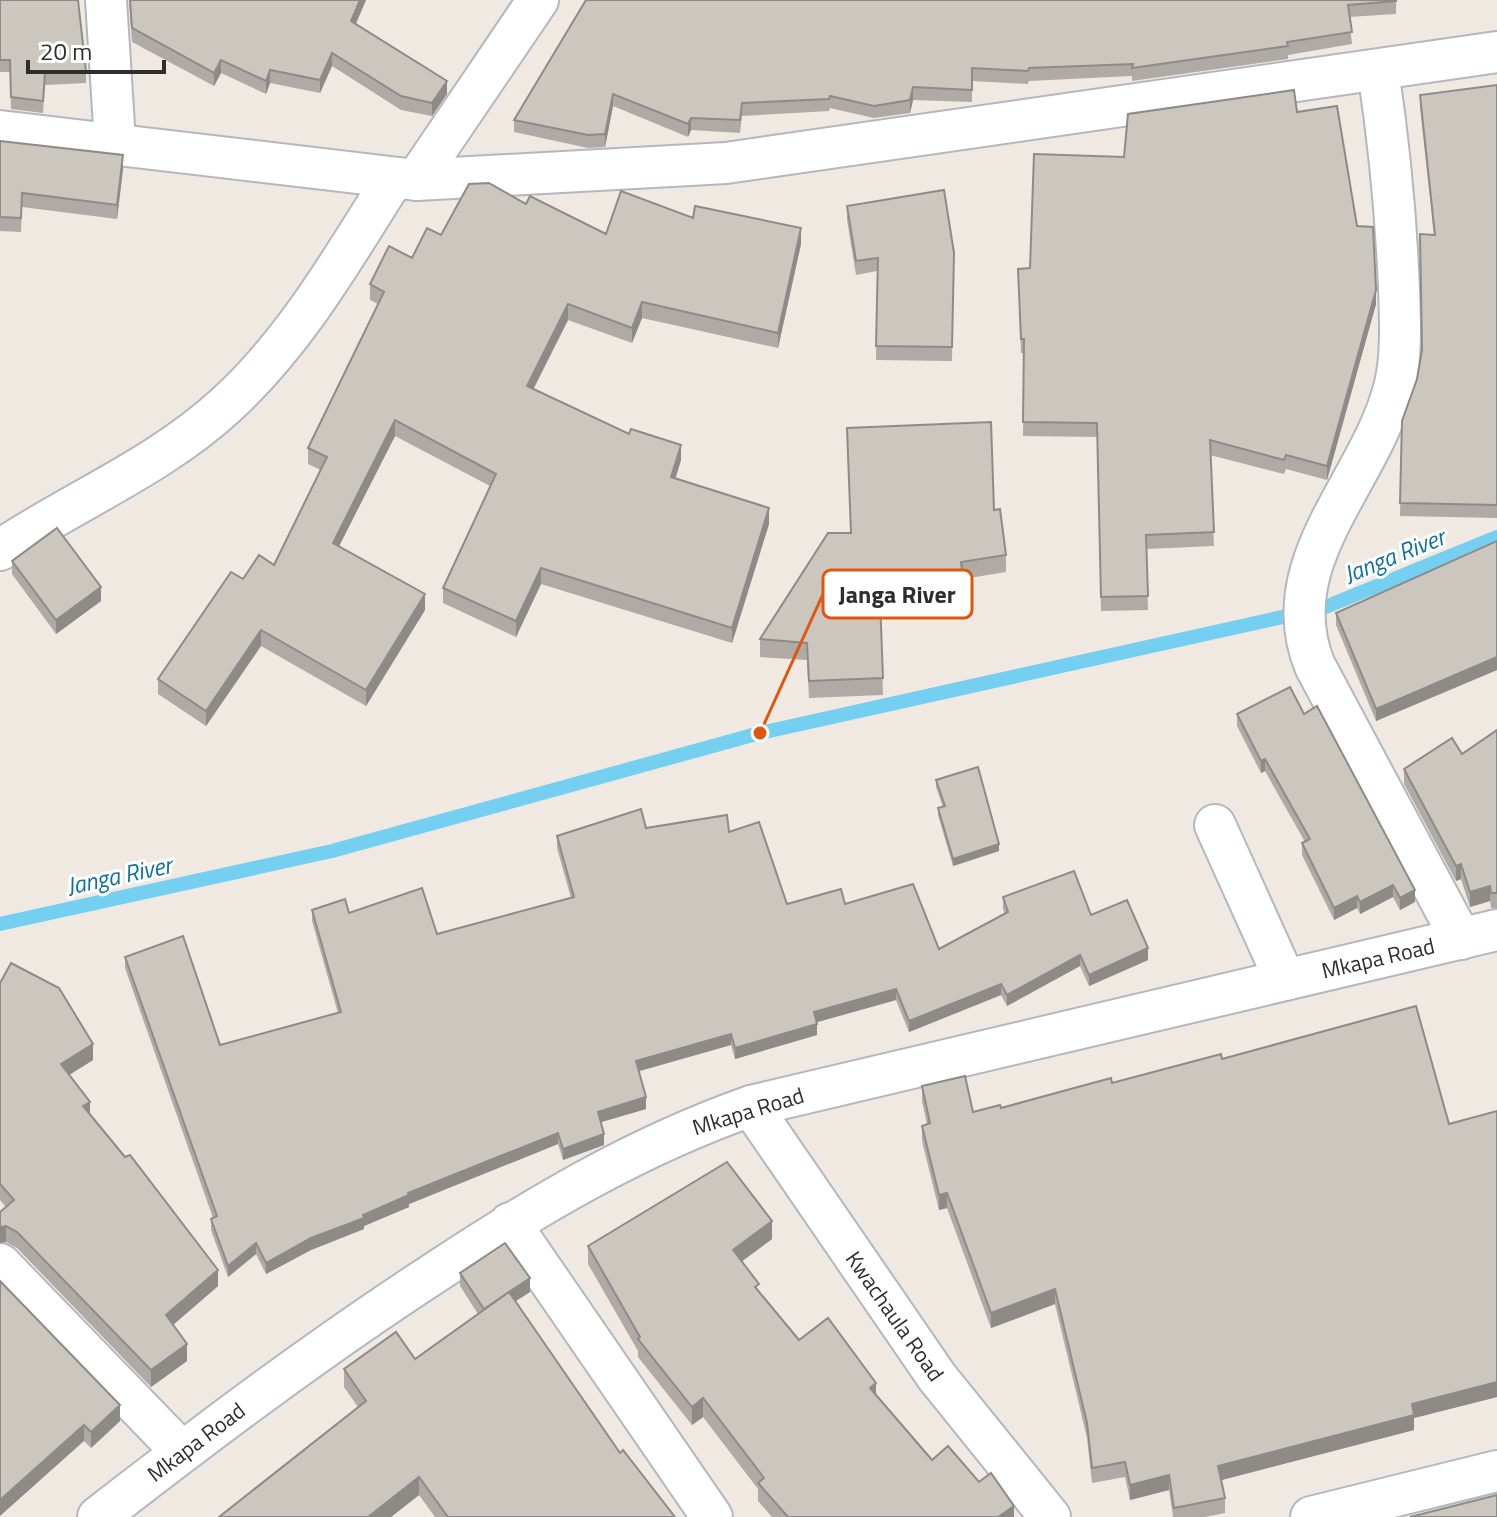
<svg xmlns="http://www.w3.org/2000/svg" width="1497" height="1517" font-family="'Titillium Web',sans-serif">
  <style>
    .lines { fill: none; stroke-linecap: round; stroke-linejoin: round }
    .stream { stroke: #75cff0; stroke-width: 14 }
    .minor-casing { stroke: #b4b7c1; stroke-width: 44 }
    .minor { stroke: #fff; stroke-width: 40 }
    .wall { fill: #afaba4 }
    .shaded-wall { fill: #8e8b86 }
    .building { fill: #cbc7bf; stroke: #8e8b86; stroke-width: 2 }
    .labels { text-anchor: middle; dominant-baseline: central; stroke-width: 6; stroke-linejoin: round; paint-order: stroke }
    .street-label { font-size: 22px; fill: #2e2e2e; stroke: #fff }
    .water-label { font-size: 24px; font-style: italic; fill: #0d6fa3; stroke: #fff }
    .leader { fill: none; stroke: #df570e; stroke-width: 3 }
    .callout-dot { fill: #df570e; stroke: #fff; stroke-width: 3 }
    .callout { fill: #fff; stroke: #df570e; stroke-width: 3 }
    .callout-label { font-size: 24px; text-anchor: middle; font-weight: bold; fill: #2e2e2e }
  </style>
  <rect width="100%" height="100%" fill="#efe9e1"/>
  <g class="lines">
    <polyline class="stream" points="0,924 332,851 760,733 1323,608 1497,537"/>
    <g class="minor-casing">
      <g id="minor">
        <polyline points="106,0 115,142"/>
        <path d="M1378 70C1389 143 1396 214 1399 288 1400 320 1402 353 1395 384 1372 481 1272 561 1315 666L1461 939"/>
        <polyline points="0,131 416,180 726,163 1497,52"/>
        <polyline points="416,180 538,0"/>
        <path d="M0 550C74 501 160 466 226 405 296 341 343 258 393 179"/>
        <polyline points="1215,825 1285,980"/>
        <polyline points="751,1106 937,1377 1050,1517"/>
        <polyline points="510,1223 712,1517"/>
        <polyline points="0,1264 182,1452"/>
        <path d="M98 1517C209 1431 319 1348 436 1272 536 1206 637 1146 751 1106L1497 930"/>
        <polyline points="1311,1517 1497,1471"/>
      </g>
    </g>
    <use href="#minor" class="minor"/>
  </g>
  <g class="wall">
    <polygon points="0,0 86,71 86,83 45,85 43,113 11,109 10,72 0,72"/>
    <polygon points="129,0 366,0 356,24 447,94 432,116 401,110 332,66 320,93 270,83 266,94 221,73 214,86 132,42"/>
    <polygon points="586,0 1396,0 1396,14 1349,17 1352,44 1288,55 1288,59 1132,81 1132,76 1029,81 1028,84 972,81 972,102 913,100 910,113 874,118 830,108 829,111 742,116 740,133 691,130 688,137 613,106 605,147 588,148 514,132 514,120"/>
    <polygon points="1497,85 1497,518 1400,516 1402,421 1417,379 1421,351 1434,235 1420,107 1420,95"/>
    <polygon points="1297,112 1357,226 1376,304 1327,480 1286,469 1284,474 1210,455 1214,546 1146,549 1148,610 1101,611 1097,437 1023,436 1024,353 1021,353 1018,269 1030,268 1124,157"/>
    <polygon points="0,141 123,169 117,219 22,207 21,232 0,231"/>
    <polygon points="526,204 606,234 693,218 801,244 778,348 642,318 632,343 568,320 533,389 681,460 675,479 769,524 732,643 541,584 516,637 443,603 443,588 490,486 395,436 339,546 425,610 366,706 261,646 206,726 158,694 158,679 243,579 274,565 321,470 308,464 308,448 378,304 370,300 370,284 412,258 441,235"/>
    <polygon points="847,206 954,253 952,361 876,360 877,271 856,275 847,220"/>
    <polygon points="994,510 1006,555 1006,572 963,579 964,605 881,616 883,695 809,698 807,660 760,657 760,639 850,533"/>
    <polygon points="1497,541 1497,670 1376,721 1336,625 1336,613"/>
    <polygon points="12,561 101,601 56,634 12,574"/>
    <polygon points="1237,714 1415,902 1400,910 1393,897 1360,914 1357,908 1334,920 1302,855 1302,843 1305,842 1265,771 1261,773 1237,726"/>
    <polygon points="1497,730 1497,908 1491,908 1490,901 1470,907 1461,879 1456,881 1404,784 1404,769 1462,754"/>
    <polygon points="936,780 999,851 953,866 938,815 938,808 943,807 936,787"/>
    <polygon points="646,828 729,832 787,904 845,904 939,949 1005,914 1003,909 1003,897 1091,915 1148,960 1089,986 1080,966 1007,1006 1001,995 909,1032 896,1000 817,1022 817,1035 735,1059 731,1045 639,1071 646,1109 601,1122 604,1145 563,1160 558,1144 409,1204 409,1207 364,1226 364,1229 311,1250 266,1274 256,1254 228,1277 211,1230 211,1219 213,1218 125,968 125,957 220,1045 338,1013 312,921 312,910 349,913 437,934 571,898 557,848 557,836"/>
    <polygon points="0,983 93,1060 69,1075 90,1114 218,1286 173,1325 187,1361 151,1387 17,1248 6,1242 0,1243 6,1207 0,1200"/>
    <polygon points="1222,1059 1449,1124 1497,1111 1497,1397 1414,1418 1414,1430 1221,1480 1225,1498 1225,1513 1205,1517 1173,1517 1169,1490 1130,1500 1125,1477 1092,1483 1087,1438 1055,1304 991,1328 947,1208 939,1210 922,1141 922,1126 927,1124 922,1101 922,1086 973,1112 1001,1108"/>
    <polygon points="772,1239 742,1261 759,1293 799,1340 876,1395 932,1460 979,1482 1014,1517 772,1517 758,1501 758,1489 703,1417 692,1425 638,1357 638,1351 588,1264 588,1246"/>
    <polygon points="460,1273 530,1292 515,1301 620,1453 675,1517 435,1517 419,1495 391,1517 219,1517 358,1407 344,1387 344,1369 415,1359 478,1314 460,1286"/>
    <polygon points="0,1281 120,1421 91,1448 84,1441"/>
  </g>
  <g class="shaded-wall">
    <polygon points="360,0 366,0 351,34 351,21"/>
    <polygon points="332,53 332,66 320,93 320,80"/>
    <polygon points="221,60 221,73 214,86 214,73"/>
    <polygon points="270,70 270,83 266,94 266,81"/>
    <polygon points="447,81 447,94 432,116 432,103"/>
    <polygon points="913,87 913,100 910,113 910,100"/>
    <polygon points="613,94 613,106 605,147 605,134"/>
    <polygon points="691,118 691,130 688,137 688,124"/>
    <polygon points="123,155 123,169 117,219 117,205"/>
    <polygon points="801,228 801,244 778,348 778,333"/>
    <polygon points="1376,290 1376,304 1327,480 1327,466"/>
    <polygon points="642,302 642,318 632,343 632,328"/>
    <polygon points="568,304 568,320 527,402 527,386"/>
    <polygon points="395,420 395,436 333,558 333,543"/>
    <polygon points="681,445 681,460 671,493 671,477"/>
    <polygon points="769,508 769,524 732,643 732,628"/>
    <polygon points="541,568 541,584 516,637 516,621"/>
    <polygon points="101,587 101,601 56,634 56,620"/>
    <polygon points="425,594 425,610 366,706 366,690"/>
    <polygon points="261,630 261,646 206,726 206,711"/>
    <polygon points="1497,657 1497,670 1376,721 1376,709"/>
    <polygon points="1265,759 1265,771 1261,773 1261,761"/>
    <polygon points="999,844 999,851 953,866 953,859"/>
    <polygon points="1461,864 1461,879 1456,881 1456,866"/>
    <polygon points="1393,885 1393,897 1360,914 1360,902"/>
    <polygon points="1490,886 1490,901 1470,907 1470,892"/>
    <polygon points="1415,890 1415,902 1400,910 1400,898"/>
    <polygon points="1357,896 1357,908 1334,920 1334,908"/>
    <polygon points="1148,948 1148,960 1089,986 1089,975"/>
    <polygon points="1080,955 1080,966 1007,1006 1007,995"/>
    <polygon points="1001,984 1001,995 909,1032 909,1021"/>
    <polygon points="896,989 896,1000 814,1023 814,1012"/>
    <polygon points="817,1024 817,1035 735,1059 735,1048"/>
    <polygon points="731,1034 731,1045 636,1072 636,1061"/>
    <polygon points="93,1044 93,1060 61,1080 61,1064"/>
    <polygon points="646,1097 646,1109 598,1123 598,1112"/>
    <polygon points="90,1102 90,1118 83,1106"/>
    <polygon points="558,1133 558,1144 409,1204 409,1207 364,1226 364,1229 311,1250 266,1274 266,1263 311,1238 408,1193"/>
    <polygon points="604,1134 604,1145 563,1160 563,1149"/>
    <polygon points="947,1193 947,1208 939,1210 939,1195"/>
    <polygon points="772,1221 772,1239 733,1268 733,1250"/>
    <polygon points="6,1226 6,1242 0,1243 0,1227"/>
    <polygon points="256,1243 256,1254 228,1277 228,1266"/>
    <polygon points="218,1270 218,1286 166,1331 166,1315"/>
    <polygon points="530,1278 530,1292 484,1322 484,1309"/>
    <polygon points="1055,1289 1055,1304 991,1328 991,1313"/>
    <polygon points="187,1344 187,1361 151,1387 151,1370"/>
    <polygon points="1497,1382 1497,1397 1414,1418 1414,1430 1218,1481 1218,1466 1412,1404"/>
    <polygon points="876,1383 876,1401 870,1388"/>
    <polygon points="703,1398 703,1417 692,1425 692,1407"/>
    <polygon points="120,1405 120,1421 91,1448 91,1432"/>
    <polygon points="84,1425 84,1441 0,1516 0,1500"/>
    <polygon points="1169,1475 1169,1490 1130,1500 1130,1485"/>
    <polygon points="419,1477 419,1495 391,1517 368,1517"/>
    <polygon points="1014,1506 1014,1517 998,1517"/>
  </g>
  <g class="building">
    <polygon points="0,0 78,0 86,71 45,73 43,101 11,97 10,60 0,60"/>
    <polygon points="130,0 360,0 351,21 447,81 432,103 401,96 332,53 320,80 270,70 266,81 221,60 214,73 132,28"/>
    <polygon points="586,0 1396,0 1396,1 1348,5 1352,32 1287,42 1288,46 1132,68 1133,64 1029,68 1028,71 972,68 972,90 913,87 910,100 874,106 830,96 829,99 742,103 740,120 691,118 688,124 613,94 605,134 588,135 514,120"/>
    <polygon points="1497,85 1497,505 1400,503 1402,421 1417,379 1422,350 1420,234 1435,235 1420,95"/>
    <polygon points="1294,90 1297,112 1337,106 1357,226 1373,227 1376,290 1327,466 1286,455 1284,460 1210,440 1214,532 1146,535 1148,596 1101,597 1097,423 1023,422 1024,339 1021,339 1018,269 1030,268 1034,154 1124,157 1128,114"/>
    <polygon points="0,141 123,155 117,205 22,193 21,218 0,217"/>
    <polygon points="489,183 526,204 530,196 606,234 621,191 693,218 695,206 801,228 778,333 642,302 632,328 568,304 527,386 629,434 631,429 681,445 671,477 769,508 732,628 541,568 516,621 443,588 496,474 395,420 333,543 425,594 366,690 261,630 206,711 158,679 231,572 243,579 259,555 274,565 327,457 308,448 384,292 370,284 389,246 412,258 427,228 441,235 469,184"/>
    <polygon points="944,190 954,253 952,347 876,346 878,258 856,261 847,206"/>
    <polygon points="991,422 994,510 1000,509 1006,555 961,562 964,588 880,599 883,678 809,681 807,643 760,639 828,533 851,533 847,428"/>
    <polygon points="57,528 101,587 56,620 12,561"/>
    <polygon points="1497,541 1497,657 1376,709 1336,613"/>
    <polygon points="1290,687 1304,714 1317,706 1415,890 1400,898 1393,885 1360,902 1357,896 1334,908 1302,843 1310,839 1265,759 1261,761 1237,714"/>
    <polygon points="1497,730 1497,893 1491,893 1490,886 1470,892 1461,864 1456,866 1404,769 1452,738 1462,754"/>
    <polygon points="978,767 999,844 953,859 938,808 945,806 936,780"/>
    <polygon points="641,809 646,828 727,815 729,832 759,822 787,904 841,889 845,904 913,884 939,949 1008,912 1003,897 1074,871 1091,915 1127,900 1148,948 1089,975 1080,955 1007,995 1001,984 909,1021 896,989 814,1012 817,1024 735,1048 731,1034 636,1061 646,1097 598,1112 604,1134 563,1149 558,1133 408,1193 409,1195 363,1215 364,1218 311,1238 266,1263 256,1243 228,1266 211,1219 217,1216 125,957 183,936 220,1045 341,1012 312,910 345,899 349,913 422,888 437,934 574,897 557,836"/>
    <polygon points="11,963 59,988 93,1044 61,1064 90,1102 83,1106 125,1157 130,1155 218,1270 166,1315 187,1344 151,1370 17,1232 6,1226 0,1227 0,1212 14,1200 0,1184 0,983"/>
    <polygon points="1416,1006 1449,1124 1497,1111 1497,1382 1412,1404 1414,1415 1218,1466 1225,1498 1174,1508 1169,1475 1130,1485 1125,1462 1092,1468 1087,1423 1055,1289 991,1313 947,1193 939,1195 922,1126 930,1123 922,1086 965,1076 973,1112 1000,1105 1001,1108 1111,1078 1112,1083 1221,1054 1222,1059"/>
    <polygon points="727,1162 772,1221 733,1250 759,1284 755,1287 799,1340 828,1318 876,1383 870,1388 932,1460 948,1446 979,1482 991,1473 1014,1506 998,1517 788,1517 758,1483 764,1478 703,1398 692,1407 638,1339 640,1337 588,1246"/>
    <polygon points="505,1243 530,1278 484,1309 460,1273"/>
    <polygon points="0,1281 120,1405 91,1432 84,1425 0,1500"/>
    <polygon points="509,1292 620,1453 623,1450 675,1517 448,1517 419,1477 368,1517 219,1517 366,1401 344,1369 396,1332 415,1359"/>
    <polygon points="1497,1495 1497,1517 1410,1517"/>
  </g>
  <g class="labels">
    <g class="street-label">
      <text transform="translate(1378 958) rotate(-13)">Mkapa Road</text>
      <text transform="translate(748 1111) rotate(-17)">Mkapa Road</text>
      <text transform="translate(895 1316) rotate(55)">Kwachaula Road</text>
      <text transform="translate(196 1442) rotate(-37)">Mkapa Road</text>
    </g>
    <g class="water-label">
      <text transform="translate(1394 555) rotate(-22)">Janga River</text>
      <text transform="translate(119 875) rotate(-12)">Janga River</text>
    </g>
  </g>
  <path class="leader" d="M760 733L823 594"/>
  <circle class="callout-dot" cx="760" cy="733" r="8"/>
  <rect class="callout" x="823" y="570" width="149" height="48" rx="8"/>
  <g class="callout-label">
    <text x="897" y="603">Janga River</text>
  </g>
  <path d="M28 60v12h136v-12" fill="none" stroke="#2e2e2e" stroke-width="4"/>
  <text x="40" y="60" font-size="24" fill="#2e2e2e" stroke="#ffffff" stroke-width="6" paint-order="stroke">20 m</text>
</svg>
